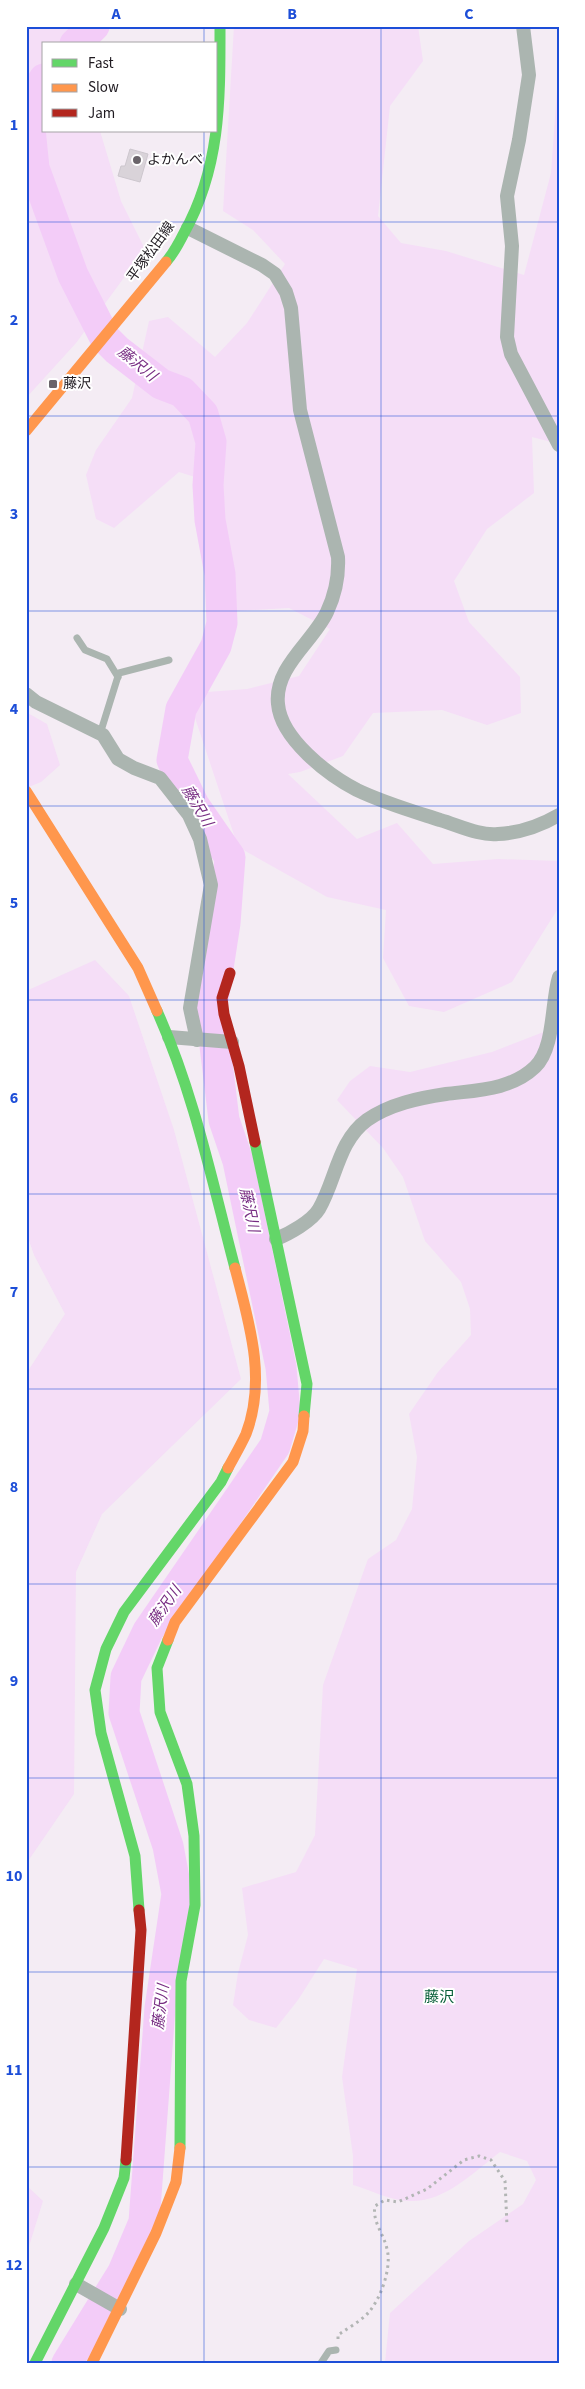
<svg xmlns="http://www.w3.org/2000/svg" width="585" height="2389" font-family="'Source Sans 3','Noto Sans JP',sans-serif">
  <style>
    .green { fill: #f5def7 }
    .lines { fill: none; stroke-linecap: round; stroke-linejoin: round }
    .river { stroke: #f3ccf8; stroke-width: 31 }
    .building { fill: #d9d3d9; stroke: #cdc7ce }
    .path { stroke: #b2b5b4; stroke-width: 3; stroke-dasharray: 2.5 4; stroke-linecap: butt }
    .lane { stroke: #abb5b0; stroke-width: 7 }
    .street { stroke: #abb5b0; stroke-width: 14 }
    .fast { stroke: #63d668; stroke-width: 11 }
    .slow { stroke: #ff974d; stroke-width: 11 }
    .jam { stroke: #b3261e; stroke-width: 11 }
    .grid { fill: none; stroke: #1d4ed8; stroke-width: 1; stroke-opacity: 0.55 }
    .poi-dot { fill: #6a646a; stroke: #fff; stroke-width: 2 }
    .labels { text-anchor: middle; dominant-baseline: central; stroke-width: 4; stroke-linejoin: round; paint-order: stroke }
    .poi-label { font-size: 14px; fill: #1f1a20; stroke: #fff; text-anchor: start }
    .street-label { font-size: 14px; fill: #1f1a20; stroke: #fff }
    .water-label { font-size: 15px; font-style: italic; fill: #772c82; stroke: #fff }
    .neighbourhood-label { font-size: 15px; fill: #065e37; stroke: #fff }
    .neatline { fill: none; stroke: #1d4ed8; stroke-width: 2 }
    .grid-label { font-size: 16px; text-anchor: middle; font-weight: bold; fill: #1d4ed8 }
  </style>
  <rect width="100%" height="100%" fill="#f4ecf4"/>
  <g class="green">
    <polygon points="26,26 74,26 78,44 44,44 44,131 100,131 121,201 145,249 76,343 26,398"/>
    <polygon points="234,26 418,26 423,61 390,106 378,216 401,243 446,251 524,275 551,173 559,62 559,444 532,437 534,493 487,529 454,581 469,622 520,677 521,713 487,725 442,710 373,713 343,756 300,772 288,774 357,839 397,823 433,864 498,859 559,861 557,910 512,982 444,1012 409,1006 383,958 386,910 327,897 238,847 193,712 207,692 247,689 299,676 330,629 289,608 235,611 198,478 179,472 114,528 96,519 86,475 96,450 132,398 149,321 168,317 215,357 247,323 285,264 253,230 223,211"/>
    <polygon points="26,712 47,724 60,765 41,782 26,788"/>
    <polygon points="95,960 129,996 174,1130 241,1379 102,1514 76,1572 74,1794 26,1864 26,1374 65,1314 34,1255 26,1232 26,991"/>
    <path d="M559 1026V2363H385L390 2313 469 2241 523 2204 536 2180 527 2161 500 2152C474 2172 444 2203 409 2201 392 2201 370 2190 353 2185V2156L342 2077 357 1969 324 1959 298 2000 276 2028 249 2020 233 2005 238 1973 248 1935 242 1888 296 1872 315 1835 323 1685 368 1559 396 1540 412 1509 417 1457 409 1414 438 1372 471 1335 470 1309 461 1282 425 1241 403 1177 383 1148 337 1100 350 1081 370 1066 410 1072 492 1052Z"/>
    <polygon points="26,2185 43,2201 26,2256"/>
  </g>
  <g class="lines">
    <g class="river">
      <polyline points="75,44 94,26"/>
      <polyline points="44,79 40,85 29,119 34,168 73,275 105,338 117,350 161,384 182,392 203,414 211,442 208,485 210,520 220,574 222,623 216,646 181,709 172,760 194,805 230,857 225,923 211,1013 224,1120 238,1161 281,1367 285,1412 275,1446 148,1631 126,1677 124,1713 168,1846 177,1894 160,2008 144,2222 123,2272 67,2363"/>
    </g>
  </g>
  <polygon class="building" points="130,149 148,154 140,182 118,176 121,166 125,166"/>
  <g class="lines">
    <path class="path" d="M338 2339V2335C348 2328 361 2321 369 2312 381 2298 392 2267 387 2249 384 2234 372 2222 375 2206L385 2200 398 2202 427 2189 464 2160 479 2156 491 2160 505 2181 507 2226"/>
    <g class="lane">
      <polyline points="77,638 85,650 107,659 118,677"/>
      <polyline points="100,734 119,673 169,660"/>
      <polyline points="321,2363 329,2351 336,2350"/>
    </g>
    <g class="street">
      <polyline points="523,26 529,75 519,140 507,196 512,246 507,337 511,354 559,445"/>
      <path d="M188 228 262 265 275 274 286 292 291 308 300 410 338 557C339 576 335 595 327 612 313 642 274 667 278 704 281 739 328 775 357 790 384 803 412 811 440 820 458 825 479 836 498 834 520 833 540 826 559 815"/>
      <polyline points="26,694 36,702 103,735 118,759 134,768 160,778 189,815 200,839 211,885 190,1008 197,1040"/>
      <polyline points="169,1037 232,1042"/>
      <path d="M276 1239C289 1234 312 1221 319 1209 336 1180 338 1141 367 1120 390 1104 419 1098 446 1094 477 1090 511 1090 535 1067 555 1048 551 1003 559 977"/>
      <polyline points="76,2284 120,2309"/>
    </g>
    <g class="fast">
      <path d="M166 262C173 254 179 243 184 233 221 167 220 99 220 26"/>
      <path d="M157 1011C194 1093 212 1181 235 1268"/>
      <polyline points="255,1142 307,1384 304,1416"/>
      <polyline points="168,1640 157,1668 160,1712 187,1784 194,1836 195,1905 181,1981 180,2148"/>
      <polyline points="139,1910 135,1856 101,1733 95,1690 106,1649 124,1612 221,1482 228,1468"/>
      <polyline points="35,2363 104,2228 124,2178 126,2160"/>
    </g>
    <g class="slow">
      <polyline points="26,431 166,262"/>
      <polyline points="26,791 138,968 157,1011"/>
      <path d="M228 1468C234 1457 241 1445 246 1434 267 1379 249 1322 235 1268"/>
      <polyline points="168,1640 175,1622 293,1462 303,1431 304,1416"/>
      <polyline points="92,2363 156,2233 176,2182 180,2148"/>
    </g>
    <g class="jam">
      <polyline points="230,973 222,998 224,1014 239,1066 255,1142"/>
      <polyline points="126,2160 141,1930 139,1910"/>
    </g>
  </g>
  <path class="grid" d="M204 26V44M381 26V2363M204 131V2363M26 222H559M26 416H559M26 611H559M26 806H559M26 1000H559M26 1194H559M26 1389H559M26 1584H559M26 1778H559M26 1972H559M26 2167H559"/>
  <g class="poi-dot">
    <circle cx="137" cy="160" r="5"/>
    <rect x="48" y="379" width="10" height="10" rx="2.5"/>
  </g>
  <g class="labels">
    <g class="poi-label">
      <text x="147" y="160">よかんべ</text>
      <text x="63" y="384">藤沢</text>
    </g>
    <g class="street-label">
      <text transform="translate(151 252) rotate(-54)">平塚松田線</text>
    </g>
    <g class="water-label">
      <text transform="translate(137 364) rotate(39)">藤沢川</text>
      <text transform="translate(197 806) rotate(59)">藤沢川</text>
      <text transform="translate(249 1210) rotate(78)">藤沢川</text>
      <text transform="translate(165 1606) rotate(-55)">藤沢川</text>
      <text transform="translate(161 2007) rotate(-83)">藤沢川</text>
    </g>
    <g class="neighbourhood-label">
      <text x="439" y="1997">藤沢</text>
    </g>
  </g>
  <rect width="585" height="2389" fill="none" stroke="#ffffff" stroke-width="55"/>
  <rect x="42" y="42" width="175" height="90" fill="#ffffff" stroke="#a5a3a6"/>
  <rect x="52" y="59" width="25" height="8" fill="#63d668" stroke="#a5a3a6"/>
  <text x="88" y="68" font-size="15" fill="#1f1a20">Fast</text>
  <rect x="52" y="84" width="25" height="8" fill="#ff974d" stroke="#a5a3a6"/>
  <text x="88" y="92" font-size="15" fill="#1f1a20">Slow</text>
  <rect x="52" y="109" width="25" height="8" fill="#b3261e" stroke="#a5a3a6"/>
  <text x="88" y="118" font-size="15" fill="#1f1a20">Jam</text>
  <rect x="28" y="28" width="530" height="2334" class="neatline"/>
  <g class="grid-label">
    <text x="116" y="19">A</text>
    <text x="292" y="19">B</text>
    <text x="469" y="19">C</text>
    <text x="14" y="130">1</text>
    <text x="14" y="325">2</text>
    <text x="14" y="519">3</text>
    <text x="14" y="714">4</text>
    <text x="14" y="908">5</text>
    <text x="14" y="1103">6</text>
    <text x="14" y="1297">7</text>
    <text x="14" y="1492">8</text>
    <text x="14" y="1686">9</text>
    <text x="14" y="1881">10</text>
    <text x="14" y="2075">11</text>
    <text x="14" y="2270">12</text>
  </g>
</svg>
